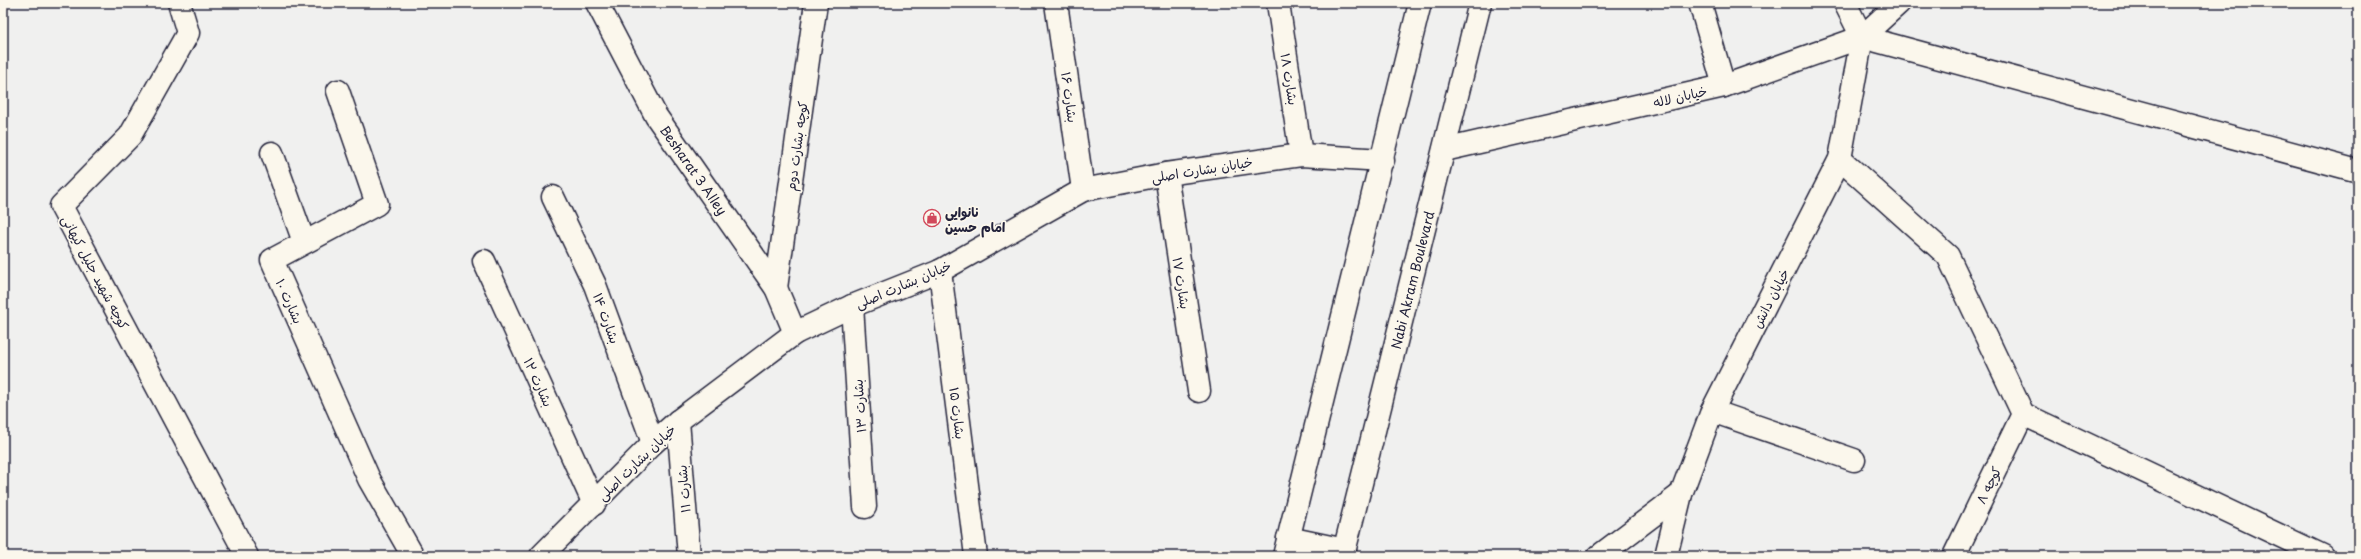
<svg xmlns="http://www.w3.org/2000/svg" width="2361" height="559" font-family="'Playpen Sans','Playpen Sans Arabic',sans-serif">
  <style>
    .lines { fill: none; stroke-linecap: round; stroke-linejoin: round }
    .minor-casing { stroke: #22223b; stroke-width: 25 }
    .major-casing { stroke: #22223b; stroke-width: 25 }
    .minor { stroke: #fbf7ec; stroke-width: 22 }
    .major { stroke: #fbf7ec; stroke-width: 22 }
    .labels { text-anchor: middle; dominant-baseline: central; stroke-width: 3.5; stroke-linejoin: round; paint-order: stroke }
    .street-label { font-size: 13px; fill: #22223b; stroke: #fbf7ec }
    .poi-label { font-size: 13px; font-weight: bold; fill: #22223b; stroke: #fbf7ec; text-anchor: start }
  </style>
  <rect width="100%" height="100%" fill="#f0f0ef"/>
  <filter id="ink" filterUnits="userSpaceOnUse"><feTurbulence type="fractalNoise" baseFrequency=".025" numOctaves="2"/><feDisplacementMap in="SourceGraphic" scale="8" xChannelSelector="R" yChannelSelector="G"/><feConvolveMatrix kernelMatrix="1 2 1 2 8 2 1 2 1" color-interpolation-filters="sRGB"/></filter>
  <g filter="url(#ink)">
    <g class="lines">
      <g class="minor-casing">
        <g id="minor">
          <polyline points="179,3 188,33 130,136 61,206 247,556"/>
          <polyline points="597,3 656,116 776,288 795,333"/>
          <polyline points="1056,3 1083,190"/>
          <polyline points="1278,3 1301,155"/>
          <polyline points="1700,3 1724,86"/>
          <polyline points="1845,3 1862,37 2358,171"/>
          <polyline points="338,91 377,204 272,260 369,479 413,556"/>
          <polyline points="1444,150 1724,86 1862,37 1899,3"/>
          <polyline points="272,153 304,242"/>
          <polyline points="1840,159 1948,256 2023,414 2323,556"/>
          <polyline points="1166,174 1199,391"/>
          <polyline points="553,197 595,285 653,443"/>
          <polyline points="484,261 594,504"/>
          <polyline points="940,271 976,556"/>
          <polyline points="776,288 816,3"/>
          <polyline points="852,306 865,507"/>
          <polyline points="1712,411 1854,460"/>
          <polyline points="678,421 689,556"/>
          <polyline points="541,556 653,443 678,421 795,333 852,306 940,271 1083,190 1166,174 1301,155 1383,160"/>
          <polyline points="1599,556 1681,494"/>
          <polyline points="1666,556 1681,494 1712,411 1840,159 1862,37"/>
          <polyline points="1954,556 2023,414"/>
        </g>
      </g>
      <g class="major-casing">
        <g id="major">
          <polyline points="1288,538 1345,550"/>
          <polyline points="1284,556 1420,3"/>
          <polyline points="1343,556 1480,3"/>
        </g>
      </g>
      <use href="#minor" class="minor"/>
      <use href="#major" class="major"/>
    </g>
  </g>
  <defs>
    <g id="shop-ring" transform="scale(0.9)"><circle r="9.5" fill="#fbf7ec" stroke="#d1495b" stroke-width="1.5"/><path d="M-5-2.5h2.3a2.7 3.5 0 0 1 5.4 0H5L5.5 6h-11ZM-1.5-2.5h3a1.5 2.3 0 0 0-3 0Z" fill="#d1495b"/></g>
  </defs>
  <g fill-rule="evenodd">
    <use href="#shop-ring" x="932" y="218"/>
  </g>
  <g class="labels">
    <g class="street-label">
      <text transform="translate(1290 79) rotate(81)">بشارت ۱۸</text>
      <text transform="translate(1680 96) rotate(-13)">خیابان لاله</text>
      <text transform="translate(1070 97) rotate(82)">بشارت ۱۶</text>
      <text transform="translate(796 146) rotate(-82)">کوچه بشارت دوم</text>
      <text transform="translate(1202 169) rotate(-9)">خیابان بشارت اصلی</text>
      <text transform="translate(694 170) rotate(55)">Besharat 3 Alley</text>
      <text transform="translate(96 272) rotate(62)">کوچه شهید جلیل کیهانی</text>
      <text transform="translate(1412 280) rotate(-76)">Nabi Akram Boulevard</text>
      <text transform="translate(1182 283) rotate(81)">بشارت ۱۷</text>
      <text transform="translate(903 284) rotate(-23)">خیابان بشارت اصلی</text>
      <text transform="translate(1770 298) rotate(-63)">خیابان دانش</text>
      <text transform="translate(290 301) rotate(66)">بشارت ۱۰</text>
      <text transform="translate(607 318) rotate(70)">بشارت ۱۴</text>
      <text transform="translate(539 382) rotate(66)">بشارت ۱۲</text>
      <text transform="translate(859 406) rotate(-94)">بشارت ۱۳</text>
      <text transform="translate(958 413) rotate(83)">بشارت ۱۵</text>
      <text transform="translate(636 462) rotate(-44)">خیابان بشارت اصلی</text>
      <text transform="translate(1988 485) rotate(-64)">کوچه ۸</text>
      <text transform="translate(683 489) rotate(-95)">بشارت ۱۱</text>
    </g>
    <g class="poi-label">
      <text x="945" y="211">نانوایی<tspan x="945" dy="15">امام حسین</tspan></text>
    </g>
  </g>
  <rect width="2361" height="559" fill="none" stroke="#fbf7ec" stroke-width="16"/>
  <rect x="8" y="8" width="2345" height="543" fill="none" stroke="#22223b" stroke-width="1.5" filter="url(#ink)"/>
</svg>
